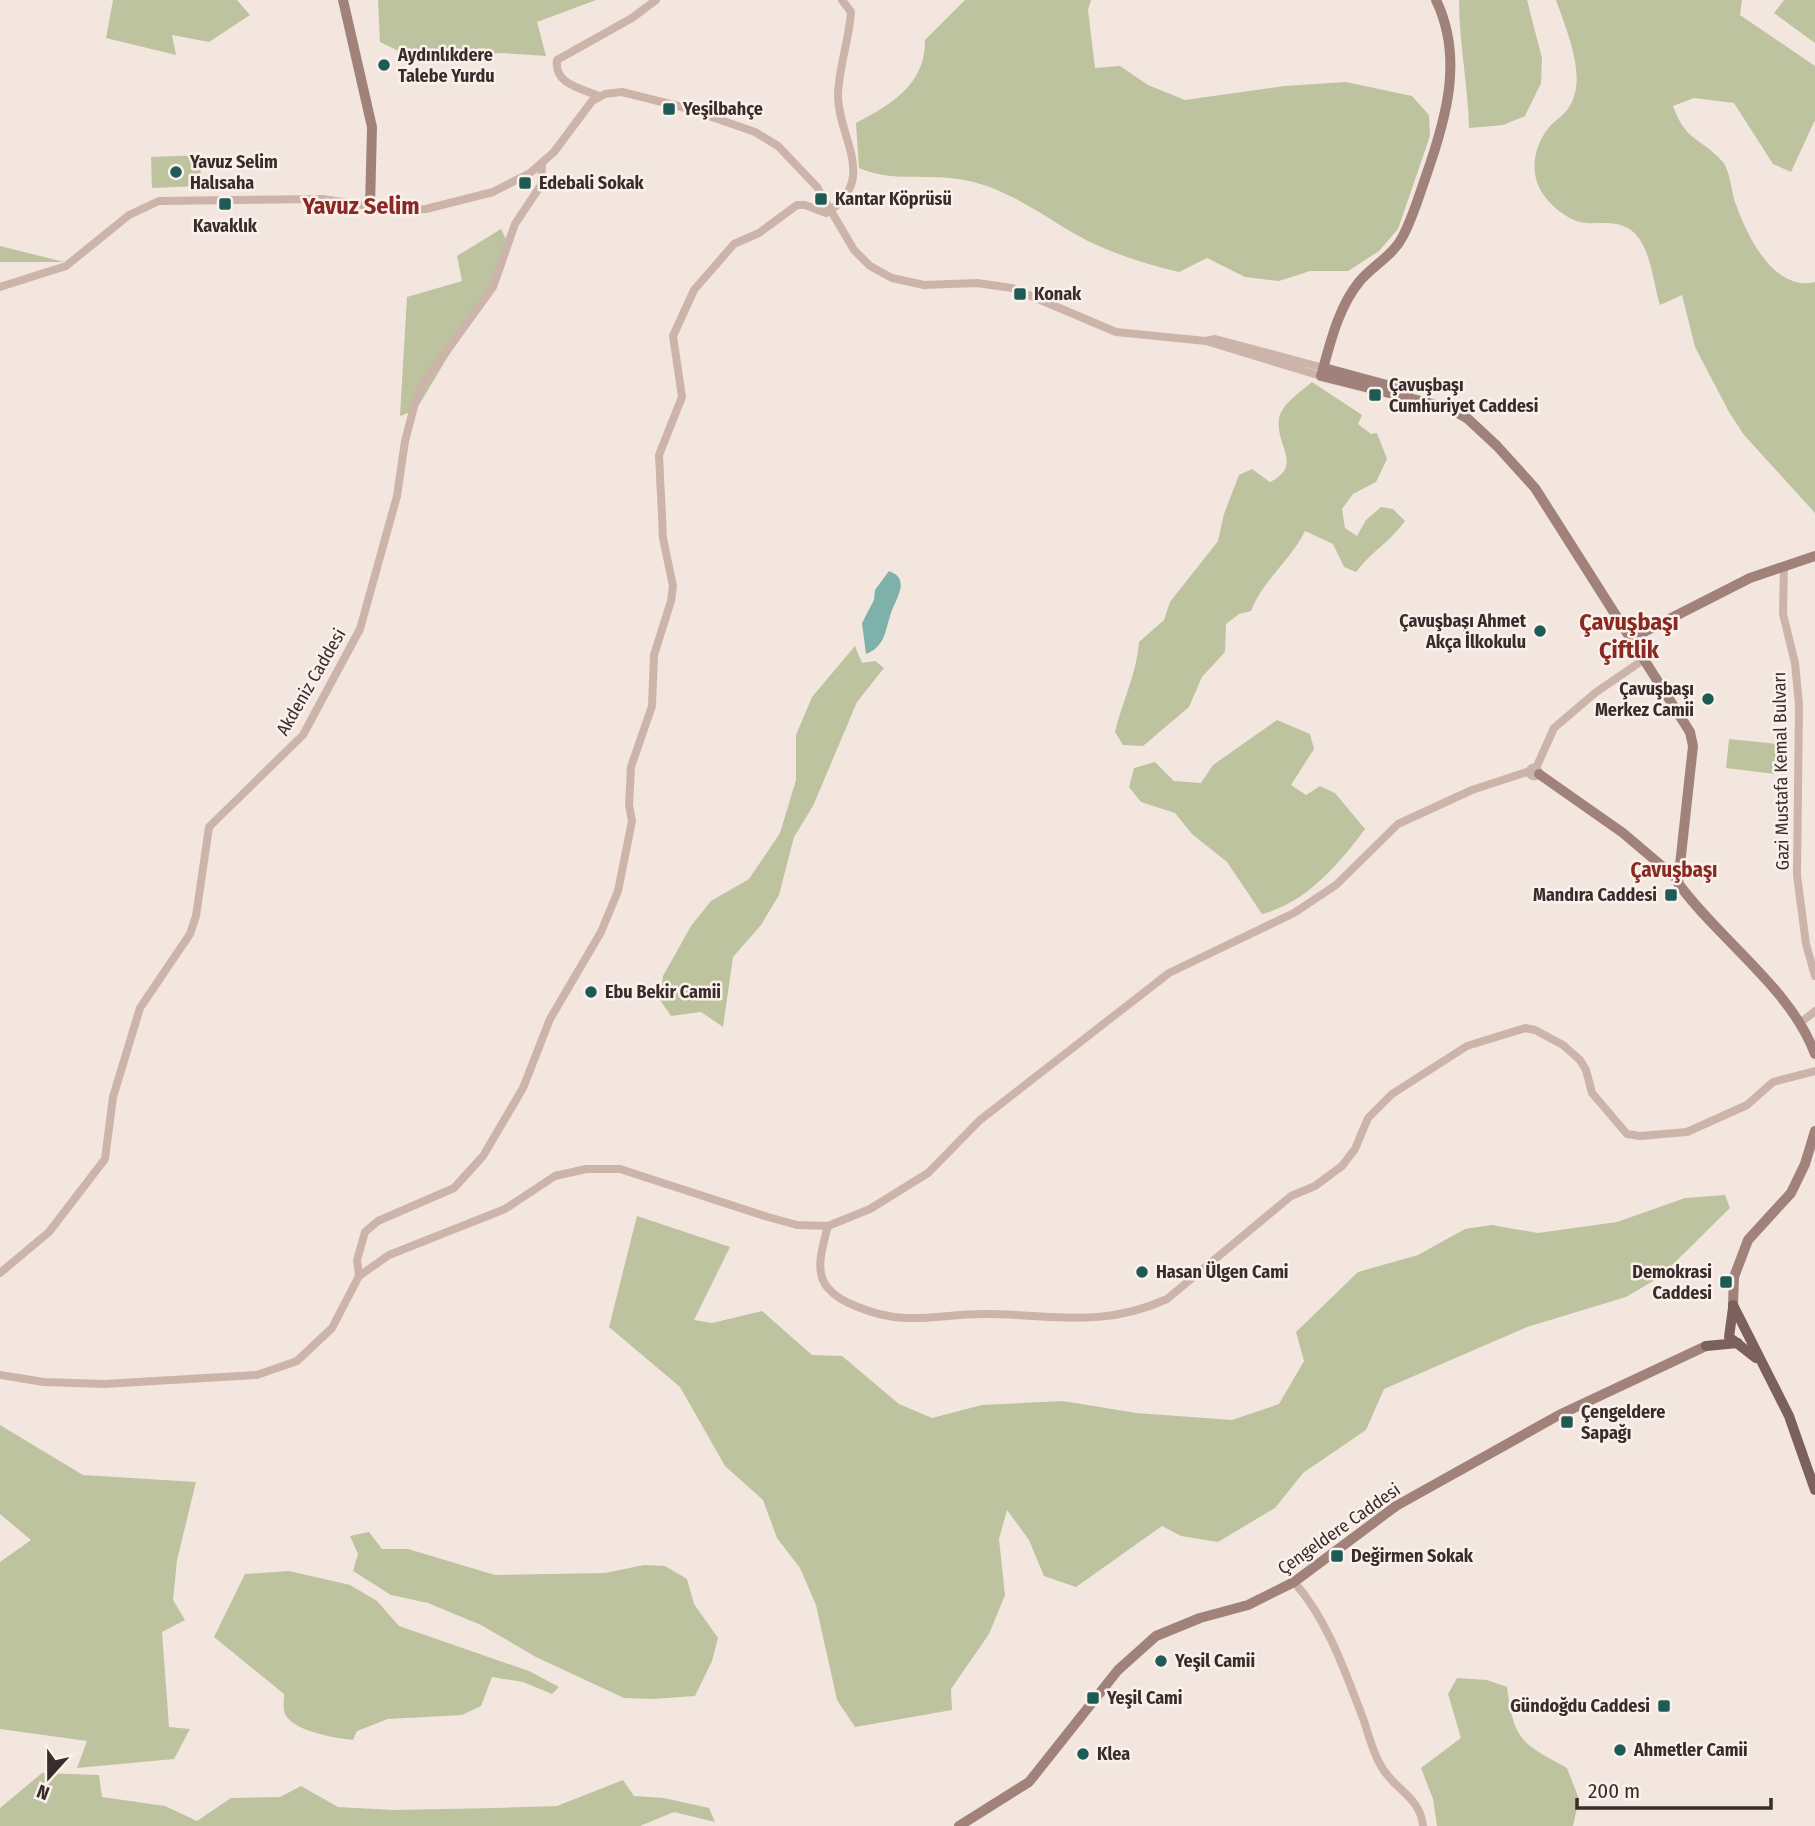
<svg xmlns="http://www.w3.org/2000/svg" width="1815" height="1826" font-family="'Fira Sans Condensed',sans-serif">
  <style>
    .green { fill: #bdc39e }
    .water { fill: #7db1aa }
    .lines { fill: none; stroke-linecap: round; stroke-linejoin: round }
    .tertiary { stroke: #ccb4aa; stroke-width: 8 }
    .secondary { stroke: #a0827b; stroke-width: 10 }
    .primary { stroke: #7b605b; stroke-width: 10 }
    .poi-dot { fill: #1e5b55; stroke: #faf1ec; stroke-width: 2.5 }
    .labels { text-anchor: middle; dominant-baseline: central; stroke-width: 5; stroke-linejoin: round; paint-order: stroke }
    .poi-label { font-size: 18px; font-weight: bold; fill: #392c2a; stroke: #faf1ec; text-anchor: start }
    .street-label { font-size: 18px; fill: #392c2a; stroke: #faf1ec }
    .quarter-label { font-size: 21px; font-weight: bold; fill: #892922; stroke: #faf1ec }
    .district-label { font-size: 24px; font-weight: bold; fill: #892922; stroke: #faf1ec }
  </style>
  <rect width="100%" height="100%" fill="#f3e6df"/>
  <g class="green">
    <polygon points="113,0 237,0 250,15 209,42 172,35 176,55 106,38"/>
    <polygon points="378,0 596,0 537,22 546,56 501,53 415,59 380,42"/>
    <path d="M965 0H1091L1088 10 1095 68 1120 66 1148 85 1185 100 1285 86 1346 82 1412 96 1429 115 1430 136 1398 229 1379 251 1348 271H1310L1279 281 1245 277 1207 258 1179 272C1148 265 1117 255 1088 241 1047 220 1012 189 964 180 928 173 893 183 859 168L856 123C891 105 926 84 925 40Z"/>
    <path d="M1459 0H1527L1542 58 1541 83 1525 116 1503 125 1469 128C1468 84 1459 43 1459 0Z"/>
    <path d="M1556 0H1742L1740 15 1815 66V120L1791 172 1773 164 1734 103 1694 98 1673 106C1686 142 1700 137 1722 161 1731 171 1731 194 1737 207 1748 238 1775 292 1815 282V513L1744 435 1729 412 1695 347 1682 295 1660 305C1653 283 1651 246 1632 231 1618 220 1601 224 1586 223 1568 222 1544 201 1538 185 1531 167 1535 146 1547 130 1556 117 1569 116 1575 93 1582 65 1565 26 1556 0Z"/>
    <polygon points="1784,0 1815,0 1815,43 1774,13"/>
    <polygon points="200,155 201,186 152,188 151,157"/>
    <polygon points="501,229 509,245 499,271 416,410 400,416 407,297 462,281 457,256"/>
    <polygon points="0,246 64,262 0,262"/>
    <path d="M1312 382 1362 415 1358 424 1371 434 1377 433 1387 459 1376 482 1353 494 1342 509 1345 528 1357 536 1366 520 1381 507 1393 509 1405 521C1391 541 1371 552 1356 572L1344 567 1333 544 1305 531C1291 560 1263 580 1251 611L1239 614 1226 624 1225 652 1202 677 1189 707 1143 746 1123 745 1115 732C1122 702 1137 673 1139 642L1164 620 1170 602 1218 541 1224 514 1239 475 1252 469 1270 482C1304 465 1275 445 1279 419 1281 404 1302 391 1312 382Z"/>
    <polygon points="855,646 862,663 875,661 884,668 857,702 813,806 794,837 779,895 761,925 733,957 723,1027 701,1012 671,1016 660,1000 663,976 691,926 711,901 749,879 780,833 796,780 796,735 812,697"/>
    <path d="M1277 720 1310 734 1314 749 1291 785 1306 795 1320 786 1335 793 1365 829C1339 864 1306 903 1262 914L1227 862 1192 834 1175 813 1141 802 1129 787 1134 768 1155 762 1174 781 1201 783 1213 765Z"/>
    <polygon points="1729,739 1778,744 1775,774 1726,768"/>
    <polygon points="1725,1195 1730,1208 1660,1277 1626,1297 1527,1327 1384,1389 1366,1430 1303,1473 1275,1508 1218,1542 1181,1536 1162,1526 1076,1587 1044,1576 1029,1540 1007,1510 999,1539 1005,1595 989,1634 951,1689 952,1710 855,1727 837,1700 816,1605 800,1568 777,1538 763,1500 725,1466 680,1387 609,1327 637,1216 730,1247 694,1320 712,1323 762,1311 812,1355 842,1356 899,1404 932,1418 982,1405 1063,1401 1136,1413 1232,1420 1279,1404 1304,1361 1296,1332 1358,1272 1418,1255 1465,1229 1492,1225 1538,1233 1617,1222 1685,1198"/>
    <polygon points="0,1425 83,1475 196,1482 177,1560 173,1600 185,1620 162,1632 169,1727 190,1729 174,1759 77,1768 87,1741 0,1729 0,1562 31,1540 0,1514"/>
    <polygon points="369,1532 382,1549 408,1549 495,1575 605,1573 644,1565 665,1566 687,1579 694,1604 718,1638 712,1661 695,1696 652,1699 624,1698 536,1657 481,1625 428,1603 391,1595 353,1571 358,1554 350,1536"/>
    <path d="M289 1571 350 1585 377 1601 399 1626 529 1671 559 1687 552 1694 523 1682 492 1677 481 1706 462 1715 388 1719 357 1731 353 1740C335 1738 289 1731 284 1711 283 1706 284 1699 284 1694L214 1637 245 1574Z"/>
    <path d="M1457 1678 1487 1680 1507 1687C1514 1742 1522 1743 1567 1768L1579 1799 1573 1826H1437L1433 1799 1421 1768 1461 1738 1448 1694Z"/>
    <polygon points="42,1773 99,1775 102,1797 165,1806 197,1821 231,1798 280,1797 301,1786 338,1807 393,1810 496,1808 557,1806 623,1780 634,1796 664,1798 709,1808 715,1822 674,1812 640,1826 0,1826 0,1808"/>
  </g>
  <path class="water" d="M889 571C912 579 895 600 891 613 885 630 886 646 866 654L862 623 874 600 875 590Z"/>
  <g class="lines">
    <g class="tertiary">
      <path d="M599 96C580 88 554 84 557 60L632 18 656 0"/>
      <polyline points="0,287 66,266 129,215 159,201 323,199 400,211 426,209 493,192 530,173 554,152 592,101 605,94 622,92 686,108 755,132 778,146 817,187 854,250 870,266 892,278 924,285 977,283 1012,288 1116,332 1206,341 1321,376"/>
      <polyline points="1206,341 1215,339 1324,368"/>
      <polyline points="1784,566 1783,614 1795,663 1799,705 1797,875 1806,944 1815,976"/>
      <circle cx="1534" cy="772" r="4.5"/>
      <polyline points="1536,768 1554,728 1595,693 1643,660"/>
      <polyline points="1799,1024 1815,1011"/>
      <path d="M828 1226C823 1245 814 1271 827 1287 835 1297 847 1303 858 1307 905 1327 937 1314 984 1314 1051 1314 1101 1329 1167 1299L1291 1196 1315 1186 1342 1166 1355 1149 1368 1118 1392 1094 1467 1046 1525 1028 1535 1030 1563 1045 1580 1060 1586 1070 1592 1093 1627 1134 1640 1136 1687 1132 1747 1105 1773 1082 1815 1071"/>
      <polyline points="0,1273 49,1232 105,1159 113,1097 140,1008 190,934 196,916 209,827 303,735 360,629 397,496 405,441 415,403 423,384 493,287 515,224 541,185 542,163"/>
      <path d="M359 1276 357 1260 365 1232 378 1221 454 1188 483 1156 523 1088 550 1019 601 932 618 891 632 821 629 805 631 767 652 706 654 655 671 601 673 586 663 538 659 455 682 397 673 336 694 290 734 244 759 233 797 205H805L826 213C880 180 837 137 838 94 839 67 849 40 851 12L842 0"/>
      <polyline points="0,1375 44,1382 104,1384 257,1375 297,1361 332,1328 359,1276 389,1255 505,1209 555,1176 586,1169 620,1169 768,1217 797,1225 828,1226 870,1209 928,1173 980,1120 1169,973 1294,913 1336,885 1398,824 1472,790 1530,771"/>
      <path d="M1294 1582C1328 1620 1346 1674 1364 1721 1369 1736 1373 1753 1381 1766 1394 1790 1420 1796 1423 1826"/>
    </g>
    <g class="secondary">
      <polyline points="343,0 372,127 370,207"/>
      <path d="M1436 0C1464 58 1446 119 1426 176 1419 196 1413 217 1403 236 1393 256 1373 265 1359 282 1338 308 1330 344 1321 376L1449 408 1468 419 1497 446 1535 488 1690 732 1693 746 1678 883C1719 940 1790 987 1815 1054"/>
      <polyline points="1324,368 1409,391"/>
      <polyline points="1630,639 1750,578 1815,556"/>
      <polyline points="1539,774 1623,833 1676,878"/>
      <polyline points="1733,1305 1734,1277 1748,1240 1791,1193 1805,1164 1815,1131"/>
      <polyline points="959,1826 1029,1782 1118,1670 1156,1636 1200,1618 1248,1605 1294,1582 1396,1506 1559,1415 1706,1346"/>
    </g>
    <g class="primary">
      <polyline points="1733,1305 1789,1416 1815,1490"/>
      <polyline points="1733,1308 1729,1337 1756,1358"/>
      <polyline points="1706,1346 1738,1343"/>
    </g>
  </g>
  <g class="poi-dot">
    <circle cx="384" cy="65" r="7"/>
    <rect x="662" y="102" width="14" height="14" rx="3.5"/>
    <circle cx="176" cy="172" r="7"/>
    <rect x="518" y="176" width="14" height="14" rx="3.5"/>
    <rect x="814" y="192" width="14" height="14" rx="3.5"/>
    <rect x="218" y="197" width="14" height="14" rx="3.5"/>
    <rect x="1013" y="287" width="14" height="14" rx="3.5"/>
    <rect x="1368" y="388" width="14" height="14" rx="3.5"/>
    <circle cx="1540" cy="631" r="7"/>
    <circle cx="1708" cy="699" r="7"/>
    <rect x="1664" y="888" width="14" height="14" rx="3.5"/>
    <circle cx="591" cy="992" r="7"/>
    <circle cx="1142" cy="1272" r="7"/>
    <rect x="1719" y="1275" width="14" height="14" rx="3.5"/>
    <rect x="1560" y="1415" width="14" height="14" rx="3.5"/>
    <rect x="1330" y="1549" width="14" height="14" rx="3.5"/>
    <circle cx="1161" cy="1661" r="7"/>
    <rect x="1086" y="1691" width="14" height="14" rx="3.5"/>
    <rect x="1657" y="1699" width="14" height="14" rx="3.5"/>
    <circle cx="1620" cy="1750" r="7"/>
    <circle cx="1083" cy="1754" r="7"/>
  </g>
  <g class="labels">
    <g class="poi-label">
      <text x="398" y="55">Aydınlıkdere<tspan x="398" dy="21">Talebe Yurdu</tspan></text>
      <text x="683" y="109">Yeşilbahçe</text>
      <text x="190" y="162">Yavuz Selim<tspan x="190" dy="21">Halısaha</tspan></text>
      <text x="539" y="183">Edebali Sokak</text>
      <text x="835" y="199">Kantar Köprüsü</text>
      <text x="225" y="226" text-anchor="middle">Kavaklık</text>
      <text x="1034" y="294">Konak</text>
      <text x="1389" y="385">Çavuşbaşı<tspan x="1389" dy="21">Cumhuriyet Caddesi</tspan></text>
      <text x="1526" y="621" text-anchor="end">Çavuşbaşı Ahmet<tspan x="1526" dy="21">Akça İlkokulu</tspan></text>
      <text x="1694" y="689" text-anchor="end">Çavuşbaşı<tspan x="1694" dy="21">Merkez Camii</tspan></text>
      <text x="1657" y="895" text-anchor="end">Mandıra Caddesi</text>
      <text x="605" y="992">Ebu Bekir Camii</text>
      <text x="1156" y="1272">Hasan Ülgen Cami</text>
      <text x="1712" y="1272" text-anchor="end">Demokrasi<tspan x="1712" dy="21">Caddesi</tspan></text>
      <text x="1581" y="1412">Çengeldere<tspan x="1581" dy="21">Sapağı</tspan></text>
      <text x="1351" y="1556">Değirmen Sokak</text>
      <text x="1175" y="1661">Yeşil Camii</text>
      <text x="1107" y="1698">Yeşil Cami</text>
      <text x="1650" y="1706" text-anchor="end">Gündoğdu Caddesi</text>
      <text x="1634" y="1750">Ahmetler Camii</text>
      <text x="1097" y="1754">Klea</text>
    </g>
    <g class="street-label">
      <text transform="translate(311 682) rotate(-60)">Akdeniz Caddesi</text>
      <text transform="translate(1781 771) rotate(-91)">Gazi Mustafa Kemal Bulvarı</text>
      <text transform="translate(1339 1529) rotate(-35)">Çengeldere Caddesi</text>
    </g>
    <g class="quarter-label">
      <text x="1674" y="870">Çavuşbaşı</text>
    </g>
    <g class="district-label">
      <text x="361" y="206">Yavuz Selim</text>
      <text x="1629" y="622">Çavuşbaşı<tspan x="1629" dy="28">Çiftlik</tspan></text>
    </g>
  </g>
  <g transform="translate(49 1777) rotate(201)" stroke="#faf1ec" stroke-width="5" paint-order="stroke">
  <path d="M0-5L12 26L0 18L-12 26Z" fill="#392c2a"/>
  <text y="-10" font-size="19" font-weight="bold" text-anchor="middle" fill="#392c2a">N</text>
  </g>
  <path d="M1577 1798v10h194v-10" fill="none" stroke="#392c2a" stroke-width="3.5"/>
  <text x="1588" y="1798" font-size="21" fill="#392c2a" stroke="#faf1ec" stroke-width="5" paint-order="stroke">200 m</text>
</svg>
